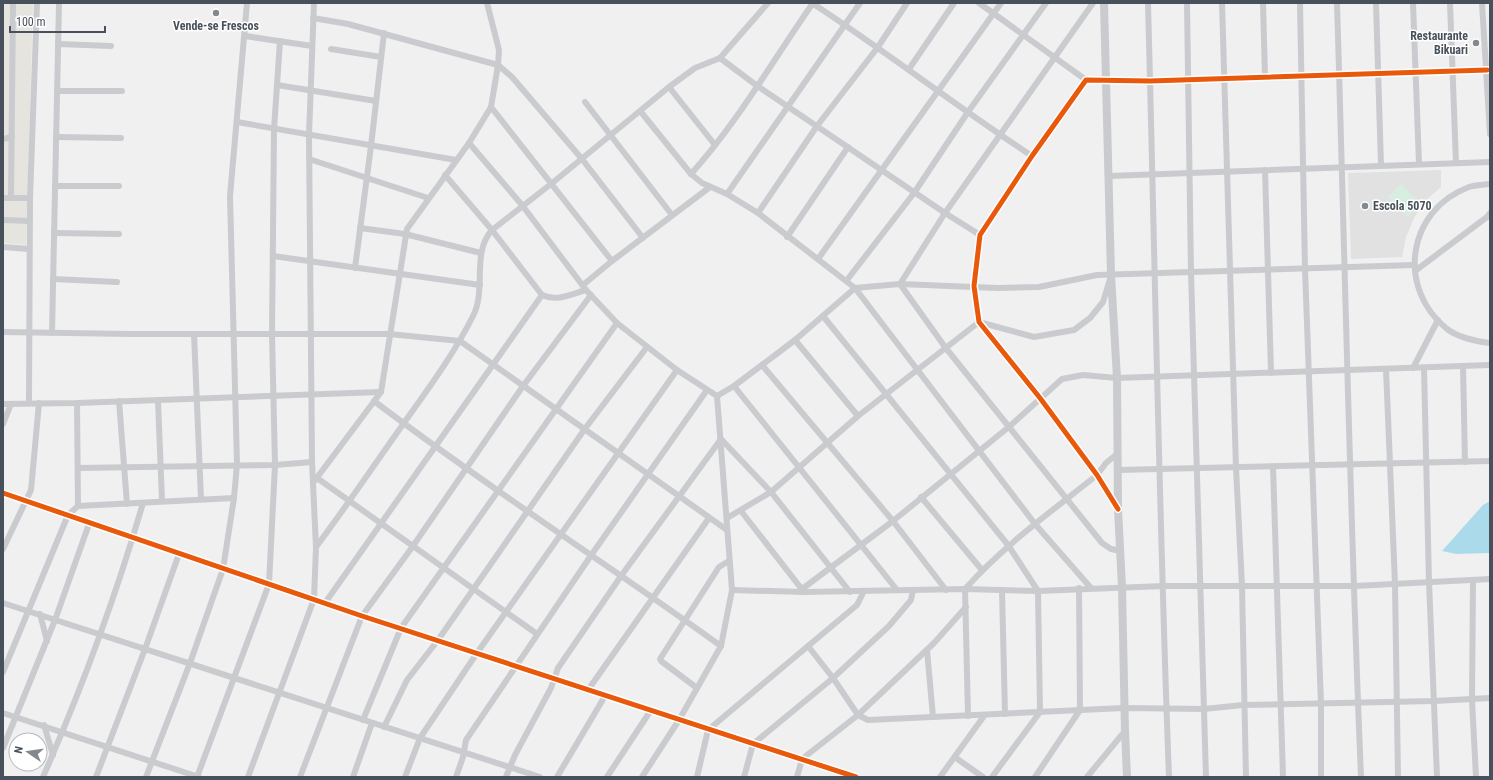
<svg xmlns="http://www.w3.org/2000/svg" width="1493" height="780" font-family="'Roboto Condensed',sans-serif">
  <style>
    .commercial { fill: #e5e4de }
    .education { fill: #e2e1e1 }
    .green { fill: #d5eee0 }
    .water { fill: #abdbea }
    .lines { fill: none; stroke-linecap: round; stroke-linejoin: round }
    .minor { stroke: #cacbce; stroke-width: 6 }
    .tertiary { stroke: #cacbce; stroke-width: 8 }
    .cycleway-casing { stroke: #fff; stroke-width: 8 }
    .cycleway { stroke: #e8590c; stroke-width: 5 }
    .poi-dot { fill: #83898f; stroke: #fff; stroke-width: 1.5 }
    .labels { text-anchor: middle; dominant-baseline: central; stroke-width: 3; stroke-linejoin: round; paint-order: stroke }
    .poi-label { font-size: 12px; font-weight: bold; fill: #48515b; stroke: #fff }
  </style>
  <rect width="100%" height="100%" fill="#f0f0f0"/>
  <polygon class="commercial" points="3,3 33,3 26,245 3,243"/>
  <polygon class="education" points="1441,170 1441,187 1425,201 1414,218 1406,237 1402,257 1351,259 1348,173"/>
  <polygon class="green" points="1401,184 1421,203 1408,217 1388,197"/>
  <polygon class="water" points="1490,501 1490,553 1456,554 1442,551 1483,505"/>
  <g class="lines">
    <g class="minor">
      <path d="M812 3C887 52 957 107 1032 156"/>
      <polyline points="979,3 1086,80"/>
      <polyline points="1093,3 945,213 900,284 945,347 1102,543 1111,549 1121,551"/>
      <path d="M1148 3C1155 261 1159 519 1169 777"/>
      <polyline points="1187,3 1191,273 1206,777"/>
      <polyline points="1222,3 1236,468 1242,586 1246,777"/>
      <polyline points="1263,3 1265,77"/>
      <polyline points="1300,3 1305,269 1321,704 1321,777"/>
      <path d="M1337 3C1345 261 1350 519 1361 777"/>
      <polyline points="1376,3 1381,165"/>
      <polyline points="1413,3 1419,164"/>
      <polyline points="1450,3 1456,163"/>
      <polyline points="1482,3 1490,134"/>
      <polyline points="313,18 348,24 498,65 512,77 582,159 643,238"/>
      <polyline points="245,36 312,46"/>
      <polyline points="58,44 111,46"/>
      <polyline points="331,49 381,57"/>
      <polyline points="720,58 756,85 945,213 980,235"/>
      <polyline points="909,69 954,3"/>
      <polyline points="277,85 376,101"/>
      <polyline points="669,87 715,145"/>
      <polyline points="57,91 122,91"/>
      <polyline points="585,102 672,215"/>
      <polyline points="491,107 612,261"/>
      <polyline points="641,112 691,174 702,183 727,194 758,213 855,288 1035,524 1091,588"/>
      <polyline points="237,122 456,160"/>
      <polyline points="56,137 121,138"/>
      <polyline points="3,139 12,137"/>
      <polyline points="469,143 522,205 586,290 617,323 677,370 717,396"/>
      <polyline points="309,159 428,198"/>
      <polyline points="1265,170 1271,373"/>
      <path d="M691 174C738 122 773 60 813 3"/>
      <path d="M445 175 492 230 542 295C557 302 572 294 586 290"/>
      <polyline points="1109,176 1490,162"/>
      <path d="M1490 184C1483 185 1475 185 1469 187 1407 210 1396 288 1447 329 1459 338 1475 341 1490 343"/>
      <polyline points="55,186 119,186"/>
      <polyline points="727,194 860,3"/>
      <polyline points="3,198 30,198"/>
      <polyline points="11,198 13,3"/>
      <polyline points="758,213 817,126 878,47 907,3"/>
      <polyline points="3,220 29,221"/>
      <polyline points="360,228 405,234 481,253"/>
      <polyline points="54,233 119,234"/>
      <polyline points="787,237 848,147"/>
      <polyline points="3,247 29,249"/>
      <polyline points="273,256 480,285"/>
      <polyline points="818,259 1001,3"/>
      <polyline points="355,268 371,146 384,33"/>
      <polyline points="1415,271 1487,217 1490,213"/>
      <polyline points="53,279 117,282"/>
      <polyline points="847,280 914,193 968,112 1046,3"/>
      <polyline points="583,285 612,261 710,187"/>
      <polyline points="823,316 1008,545 1038,591 1040,712 992,777"/>
      <polyline points="3,332 129,334 389,334 460,341 727,530"/>
      <polyline points="52,333 59,3"/>
      <polyline points="194,334 201,499"/>
      <polyline points="795,340 858,416"/>
      <polyline points="762,365 893,521 946,590"/>
      <polyline points="1463,366 1465,462"/>
      <polyline points="1413,368 1438,320"/>
      <polyline points="1424,368 1429,582 1437,777"/>
      <polyline points="1386,369 1395,584 1398,777"/>
      <polyline points="734,386 897,590"/>
      <polyline points="717,396 734,386 795,340 855,288 900,284 998,288 1039,287 1097,275 1414,265"/>
      <polyline points="158,400 162,501"/>
      <polyline points="119,401 127,504"/>
      <path d="M374 401C487 487 606 563 721 646"/>
      <polyline points="29,403 30,198 37,3"/>
      <polyline points="77,403 78,506"/>
      <polyline points="3,404 77,403 381,392"/>
      <polyline points="3,424 11,404"/>
      <polyline points="1273,467 1283,777"/>
      <polyline points="78,468 275,465 312,462"/>
      <polyline points="1118,470 1490,461"/>
      <polyline points="317,478 537,634"/>
      <polyline points="313,483 381,392 407,229 469,143 491,107 498,65 499,50 487,3"/>
      <polyline points="3,493 362,616 856,777"/>
      <polyline points="921,497 982,570"/>
      <polyline points="1117,508 1097,475 1040,398 979,322 974,286 980,235 1032,156 1086,80 1150,81 1487,70"/>
      <polyline points="741,511 804,592"/>
      <polyline points="727,518 771,492 858,416 979,322 1034,337 1074,330 1090,318 1103,302 1110,279"/>
      <path d="M316 547C346 507 374 465 404 423 428 389 454 354 473 316 487 289 471 253 492 230L551 184 669 87 695 68 720 58 768 3"/>
      <polyline points="3,549 31,490 39,403"/>
      <polyline points="1473,580 1472,700 1476,777"/>
      <polyline points="802,589 893,521 1010,426 1062,379 1083,375 1117,378 1490,365"/>
      <polyline points="732,590 804,592 965,589 1038,591 1164,586 1355,586 1490,579"/>
      <polyline points="1002,591 1005,714"/>
      <polyline points="3,603 540,777"/>
      <polyline points="325,603 542,295"/>
      <polyline points="40,614 47,641"/>
      <polyline points="808,646 833,678 858,715 868,720 1124,708 1204,709 1243,705 1434,701 1490,698"/>
      <polyline points="927,650 933,717"/>
      <polyline points="3,672 68,515 78,506 234,498"/>
      <polyline points="697,688 661,661 660,659 719,567 729,561"/>
      <polyline points="588,690 709,518"/>
      <polyline points="3,713 199,777"/>
      <path d="M968 716 965 589C1004 545 1052 511 1097 475L1106 463 1117 454"/>
      <polyline points="363,720 401,628 617,323"/>
      <polyline points="44,725 53,755"/>
      <polyline points="384,727 407,680 438,640 584,430 647,347"/>
      <polyline points="3,748 55,620 89,524"/>
      <polyline points="956,758 983,777"/>
      <path d="M43 777C82 688 116 596 143 503"/>
      <polyline points="96,777 145,649 179,554"/>
      <polyline points="146,777 190,663 223,569 234,498 237,464 230,196 247,3"/>
      <polyline points="197,777 269,584 275,465 272,335 274,129 280,41"/>
      <polyline points="248,777 314,599 316,547 312,462 309,135 314,3"/>
      <polyline points="300,777 362,616 413,546 523,386 591,295"/>
      <polyline points="353,777 372,723"/>
      <polyline points="405,777 420,738 477,653 677,370"/>
      <polyline points="456,777 463,757 466,740 592,554 707,390"/>
      <polyline points="506,777 515,755 551,688 558,668 621,576 721,439 771,492 850,592"/>
      <polyline points="557,777 605,696"/>
      <polyline points="607,777 651,710"/>
      <polyline points="642,777 679,720 721,646 732,590 717,396"/>
      <polyline points="697,777 708,730 857,605 864,591"/>
      <polyline points="744,777 753,744 833,678 889,626 911,600 913,590"/>
      <polyline points="797,777 802,759 858,715 934,643 966,607"/>
      <polyline points="940,777 984,716"/>
      <polyline points="1035,777 1080,710 1079,588"/>
      <polyline points="1087,777 1125,731"/>
    </g>
    <polyline class="tertiary" points="1104,3 1111,275 1117,378 1118,509 1122,587 1125,731 1127,777"/>
    <g class="cycleway-casing">
      <g id="cycleway">
        <polyline points="3,493 362,616 856,777"/>
        <polyline points="1118,509 1097,475 1040,398 979,322 974,286 980,235 1032,156 1086,80 1150,81 1487,70"/>
      </g>
    </g>
    <use href="#cycleway" class="cycleway"/>
  </g>
  <g class="poi-dot">
    <circle cx="216" cy="13" r="4"/>
    <circle cx="1476" cy="43" r="4"/>
    <circle cx="1365" cy="206" r="4"/>
  </g>
  <g class="labels">
    <g class="poi-label">
      <text x="216" y="26">Vende-se Frescos</text>
      <text x="1468" y="36" text-anchor="end">Restaurante<tspan x="1468" dy="14">Bikuari</tspan></text>
      <text x="1373" y="206" text-anchor="start">Escola 5070</text>
    </g>
  </g>
  <rect width="1493" height="780" fill="none" stroke="#48515b" stroke-width="8"/>
  <g transform="translate(28 752) rotate(283)"><circle r="19" fill="#ffffff" stroke="#b6b9bd"/>
  <path d="M0-3L7 15L0 10L-7 15Z" fill="#83898f"/>
  <text y="-6" font-size="11" font-weight="bold" text-anchor="middle" fill="#48515b">N</text>
  </g>
  <path d="M10 26v6h95v-6" fill="none" stroke="#48515b" stroke-width="2"/>
  <text x="16" y="26" font-size="12" fill="#48515b" stroke="#ffffff" stroke-width="3" paint-order="stroke">100 m</text>
</svg>
